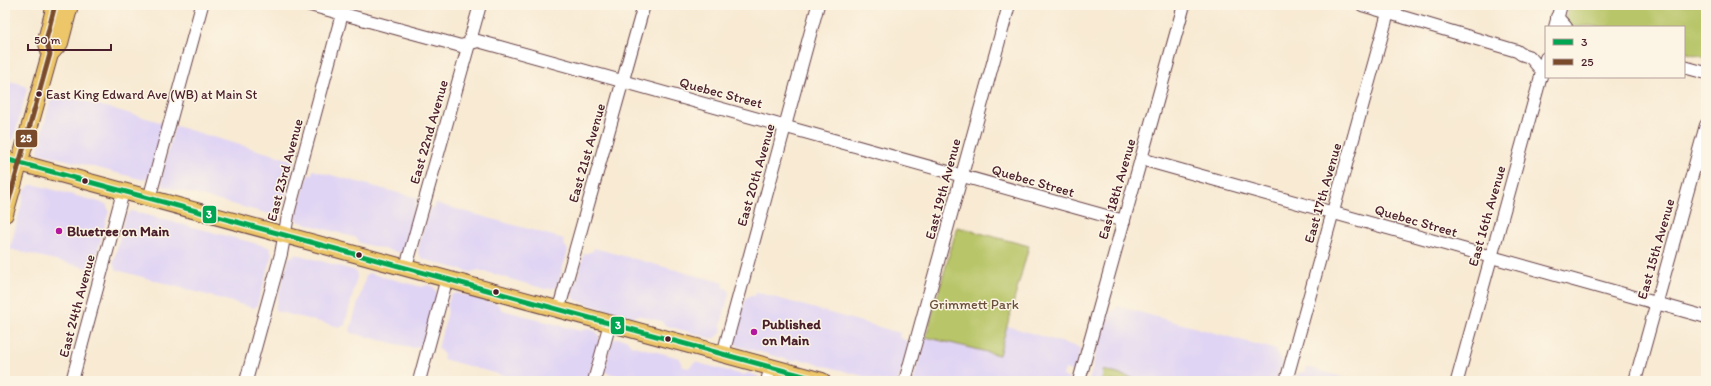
<svg xmlns="http://www.w3.org/2000/svg" width="1711" height="386" font-family="Itim,sans-serif">
  <style>
    .built { fill: #e0d4f4 }
    .green { fill: #b8c567; stroke: #817249 }
    .lines { fill: none; stroke-linecap: round; stroke-linejoin: round }
    .minor-casing { stroke: #643d44; stroke-width: 14 }
    .major-casing { stroke: #643d44; stroke-width: 18 }
    .minor { stroke: #fff; stroke-width: 12 }
    .major { stroke: #ecc669; stroke-width: 16 }
    .bus-1-casing { stroke: #fcf5e5; stroke-width: 8 }
    .bus-2-casing { stroke: #fcf5e5; stroke-width: 8 }
    .bus-1 { stroke: #00a651; stroke-width: 5 }
    .bus-2 { stroke: #7a4b2a; stroke-width: 5 }
    .bus-dot { fill: #4a1f2b; stroke: #fcf5e5; stroke-width: 1.5 }
    .poi-dot { fill: #b5179e; stroke: #fcf5e5; stroke-width: 1.5 }
    .labels { text-anchor: middle; dominant-baseline: central; stroke-width: 3; stroke-linejoin: round; paint-order: stroke }
    .bus-label { font-size: 13px; fill: #4a1f2b; stroke: #fcf5e5; text-anchor: start }
    .street-label { font-size: 14px; fill: #4a1f2b; stroke: #fcf5e5 }
    .poi-label { font-size: 14px; font-weight: bold; fill: #4a1f2b; stroke: #fcf5e5; text-anchor: start }
    .park-label { font-size: 14px; fill: #6b513d; stroke: #fcf5e5 }
    .line-badge { stroke: #fcf5e5; stroke-width: 1.5 }
    .badge-label { font-size: 11px; text-anchor: middle; font-weight: bold; fill: #fff }
  </style>
  <rect width="100%" height="100%" fill="#fcf5e5"/>
  <filter id="ink" filterUnits="userSpaceOnUse"><feTurbulence type="fractalNoise" baseFrequency=".025" numOctaves="2"/><feDisplacementMap in="SourceGraphic" scale="8" xChannelSelector="R" yChannelSelector="G"/><feConvolveMatrix kernelMatrix="1 2 1 2 8 2 1 2 1" color-interpolation-filters="sRGB"/></filter>
  <filter id="wash" filterUnits="userSpaceOnUse"><feTurbulence type="fractalNoise" baseFrequency=".012" numOctaves="4" result="noise"/><feDisplacementMap in="SourceGraphic" scale="16" xChannelSelector="R" yChannelSelector="G"/><feGaussianBlur stdDeviation="0.9" result="paint"/><feColorMatrix in="noise" values="0 0 0 0 0 0 0 0 0 0 0 0 0 0 0 0 0 1.4 0 .05"/><feComposite in="paint" operator="in"/></filter>
  <g filter="url(#wash)">
    <rect width="100%" height="100%" fill="#f8ead3"/>
    <g class="built">
      <polygon points="5,80 22,84 27,88 14,138 7,143 5,143"/>
      <polygon points="55,93 164,123 149,177 144,180 40,153 38,151 38,147 52,95"/>
      <polygon points="176,126 295,161 281,211 279,214 274,215 163,186 161,179 174,128"/>
      <polygon points="313,170 417,198 416,202 417,205 404,250 401,252 396,252 360,243 357,238 297,221 296,216 308,175 312,174"/>
      <polygon points="30,185 36,185 106,204 109,211 93,267 87,268 10,249 25,191"/>
      <polygon points="435,203 564,239 563,243 568,250 557,287 554,288 545,289 479,270 470,272 423,259 419,255 418,250 429,209 435,207"/>
      <polygon points="131,211 269,247 272,254 257,306 254,308 117,270 113,264 125,217"/>
      <polygon points="594,248 724,283 723,287 728,289 729,293 721,325 722,328 721,333 715,338 710,338 665,325 661,321 638,315 633,317 577,301 572,296 572,287 577,281 584,254 593,251"/>
      <polygon points="296,254 356,271 357,277 345,325 340,327 276,311 275,308 289,258"/>
      <polygon points="368,273 422,287 427,285 432,286 436,290 437,298 433,304 422,345 414,348 352,333 350,330 366,276"/>
      <polygon points="756,292 900,333 899,337 909,342 899,378 897,381 881,381 799,359 793,361 738,346 734,341 733,337 736,326 739,323 746,298 749,296 755,296"/>
      <polygon points="457,293 498,304 502,310 581,331 586,328 596,331 599,336 599,340 587,381 523,381 443,359 444,355 438,348 448,312 447,308 449,300 451,295"/>
      <polygon points="1117,306 1277,350 1276,353 1283,362 1283,366 1279,370 1276,381 1089,381 1107,312 1116,310"/>
      <polygon points="1007,326 1081,348 1075,369 1071,371 1065,369 1063,376 1069,379 1071,381 913,381 926,337 999,354"/>
      <polygon points="616,338 626,339 631,345 680,358 682,366 688,368 695,362 743,375 748,373 758,376 761,381 634,381 605,372 611,342"/>
      <polygon points="1307,367 1354,381 1296,381 1298,373 1306,372"/>
    </g>
    <g class="green">
      <polygon points="1570,5 1706,5 1706,58 1684,52 1684,27 1596,27 1591,26 1570,27 1565,19"/>
      <polygon points="957,227 1029,246 999,355 926,337"/>
      <polygon points="1103,370 1143,381 1102,381"/>
    </g>
  </g>
  <g filter="url(#ink)">
    <g class="lines">
      <g class="minor-casing">
        <g id="minor">
          <polyline points="310,5 461,46 478,41 1124,221"/>
          <polyline points="1362,5 1517,51 1521,54 1530,57 1542,71"/>
          <polyline points="1557,17 1566,27"/>
          <polyline points="1555,27 1561,5"/>
          <polyline points="1684,67 1706,73"/>
          <polyline points="1141,159 1706,317"/>
          <polyline points="149,199 202,5"/>
          <polyline points="406,267 480,5"/>
          <polyline points="559,308 644,5"/>
          <polyline points="723,354 818,5"/>
          <polyline points="72,381 123,192"/>
          <polyline points="246,381 281,254 289,210 342,14"/>
          <polyline points="419,381 447,278"/>
          <polyline points="594,381 610,323"/>
          <polyline points="767,381 771,367"/>
          <polyline points="905,381 1009,5"/>
          <polyline points="1079,381 1184,5"/>
          <polyline points="1286,381 1388,13"/>
          <polyline points="1457,381 1546,58"/>
          <polyline points="1635,381 1706,125"/>
        </g>
      </g>
      <g class="major-casing">
        <g id="major">
          <polyline points="50,54 60,43 70,5"/>
          <polyline points="5,159 822,381"/>
          <polyline points="5,214 50,54 46,40 55,5"/>
        </g>
      </g>
      <use href="#minor" class="minor"/>
      <use href="#major" class="major"/>
      <g class="bus-1-casing">
        <polyline id="bus-1" points="5,159 822,381"/>
      </g>
      <g class="bus-2-casing">
        <polyline id="bus-2" points="5,214 50,54 46,40 55,5"/>
      </g>
      <use href="#bus-1" class="bus-1"/>
      <use href="#bus-2" class="bus-2"/>
    </g>
  </g>
  <g class="bus-dot">
    <circle cx="39" cy="94" r="3.5"/>
    <circle cx="85" cy="181" r="3.5"/>
    <circle cx="359" cy="255" r="3.5"/>
    <circle cx="496" cy="292" r="3.5"/>
    <circle cx="668" cy="339" r="3.5"/>
  </g>
  <g class="poi-dot">
    <circle cx="59" cy="231" r="4"/>
    <circle cx="754" cy="332" r="4"/>
  </g>
  <g class="labels">
    <g class="bus-label">
      <text x="46" y="94">East King Edward Ave (WB) at Main St</text>
    </g>
    <g class="street-label">
      <text transform="translate(721 93) rotate(15)">Quebec Street</text>
      <text transform="translate(429 132) rotate(-74)">East 22nd Avenue</text>
      <text transform="translate(587 153) rotate(-74)">East 21st Avenue</text>
      <text transform="translate(285 170) rotate(-75)">East 23rd Avenue</text>
      <text transform="translate(756 175) rotate(-74)">East 20th Avenue</text>
      <text transform="translate(1033 181) rotate(16)">Quebec Street</text>
      <text transform="translate(943 189) rotate(-75)">East 19th Avenue</text>
      <text transform="translate(1117 189) rotate(-74)">East 18th Avenue</text>
      <text transform="translate(1323 193) rotate(-74)">East 17th Avenue</text>
      <text transform="translate(1487 216) rotate(-74)">East 16th Avenue</text>
      <text transform="translate(1416 221) rotate(16)">Quebec Street</text>
      <text transform="translate(1656 249) rotate(-74)">East 15th Avenue</text>
      <text transform="translate(77 306) rotate(-75)">East 24th Avenue</text>
    </g>
    <g class="poi-label">
      <text x="67" y="231">Bluetree on Main</text>
      <text x="762" y="324">Published<tspan x="762" dy="16">on Main</tspan></text>
    </g>
    <g class="park-label">
      <text x="974" y="304">Grimmett Park</text>
    </g>
  </g>
  <g class="line-badge">
    <rect x="15" y="129" width="23" height="19" rx="4" fill="#7a4b2a"/>
    <rect x="202" y="205" width="15" height="19" rx="4" fill="#00a651"/>
    <rect x="610" y="316" width="15" height="19" rx="4" fill="#00a651"/>
  </g>
  <g class="badge-label">
    <text x="26" y="142">25</text>
    <text x="209" y="218">3</text>
    <text x="618" y="329">3</text>
  </g>
  <rect width="1711" height="386" fill="none" stroke="#fcf5e5" stroke-width="20"/>
  <rect x="1545" y="26" width="140" height="52" fill="#fcf5e5" stroke="#b59f9b"/>
  <rect x="1553" y="39" width="20" height="6" fill="#00a651" stroke="#b59f9b"/>
  <text x="1581" y="46" font-size="12" fill="#4a1f2b">3</text>
  <rect x="1553" y="59" width="20" height="6" fill="#7a4b2a" stroke="#b59f9b"/>
  <text x="1581" y="66" font-size="12" fill="#4a1f2b">25</text>
  <path d="M28 44v6h83v-6" fill="none" stroke="#4a1f2b" stroke-width="2"/>
  <text x="34" y="44" font-size="12" fill="#4a1f2b" stroke="#fcf5e5" stroke-width="3" paint-order="stroke">50 m</text>
</svg>
